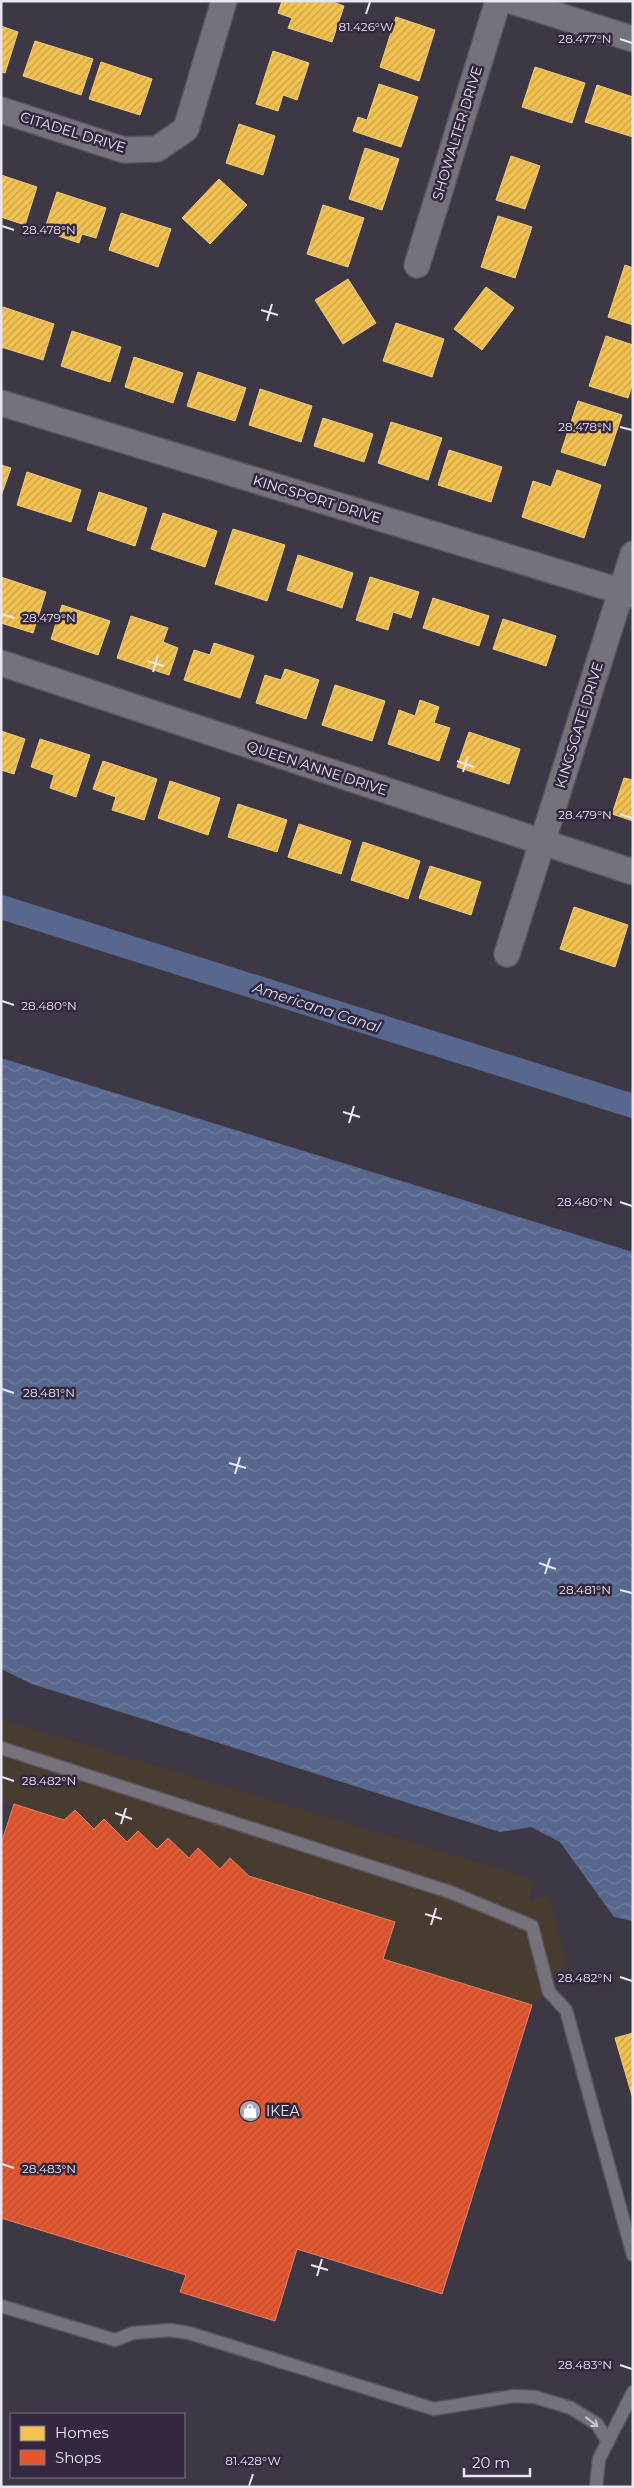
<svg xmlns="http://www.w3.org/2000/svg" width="634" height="2488" font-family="Montserrat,sans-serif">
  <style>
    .commercial { fill: #483c31 }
    .water { fill: url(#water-waves) }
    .homes { fill: url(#homes-hatch); stroke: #f0cc80 }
    .shops { fill: url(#shops-hatch); stroke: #e68169 }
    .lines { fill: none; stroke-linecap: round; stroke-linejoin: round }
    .canal { stroke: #57678e; stroke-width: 24 }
    .lane-casing { stroke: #59545f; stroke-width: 15 }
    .street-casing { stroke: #59545f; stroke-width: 28 }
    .lane { stroke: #76727b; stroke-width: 12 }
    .street { stroke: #76727b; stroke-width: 25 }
    .oneway { stroke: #c8c2cf }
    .ticks { fill: none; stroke: #ebe4f3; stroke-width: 2 }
    .labels { text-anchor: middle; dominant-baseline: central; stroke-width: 5; stroke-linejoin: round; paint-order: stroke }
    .street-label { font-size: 14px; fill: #ebe4f3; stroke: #33283f }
    .poi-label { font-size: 14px; fill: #ebe4f3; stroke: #33283f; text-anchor: start }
    .water-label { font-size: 15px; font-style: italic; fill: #d0ddf8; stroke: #33283f }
    .ticks-label { font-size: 12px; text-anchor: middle; fill: #ebe4f3; stroke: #33283f; stroke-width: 5; stroke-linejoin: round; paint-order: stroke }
  </style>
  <defs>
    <pattern id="water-waves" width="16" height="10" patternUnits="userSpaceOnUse" patternTransform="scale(1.25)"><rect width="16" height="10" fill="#57678e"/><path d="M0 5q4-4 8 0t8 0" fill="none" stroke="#6f7d9e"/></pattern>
    <pattern id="homes-hatch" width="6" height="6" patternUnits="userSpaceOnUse" patternTransform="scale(1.25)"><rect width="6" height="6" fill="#f2c14e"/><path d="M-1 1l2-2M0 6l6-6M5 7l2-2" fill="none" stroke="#c7a24d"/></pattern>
    <pattern id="shops-hatch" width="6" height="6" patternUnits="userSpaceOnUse" patternTransform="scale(1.25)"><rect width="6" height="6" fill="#e4572e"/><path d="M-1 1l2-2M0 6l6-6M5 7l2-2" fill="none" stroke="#b55136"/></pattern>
  </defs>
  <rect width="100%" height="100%" fill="#3e3844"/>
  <polygon class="commercial" points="1,1719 534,1879 529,1901 549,1896 568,1968 553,1972 549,1992 532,2005 383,1959 395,1922 249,1876 230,1858 220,1869 198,1848 189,1858 168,1838 157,1849 138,1831 127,1842 104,1819 94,1829 75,1810 64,1820 1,1802"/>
  <polygon class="water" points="1,1058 633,1252 633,1921 614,1917 560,1842 531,1827 500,1832 32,1684 1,1669"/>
  <g class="homes">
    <polygon points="282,1 330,1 344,6 332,42 288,28 292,18 278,13"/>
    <polygon points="396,17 435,30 419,81 380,67"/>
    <polygon points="1,26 18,32 5,73 1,72"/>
    <polygon points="35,41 93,59 81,95 23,76"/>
    <polygon points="273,51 309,63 297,100 283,95 278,111 256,104"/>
    <polygon points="101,62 152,79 140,115 89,99"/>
    <polygon points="535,67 585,83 572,123 522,107"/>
    <polygon points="379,84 418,97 401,147 353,131 358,117 367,120"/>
    <polygon points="597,85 633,97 633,137 585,122"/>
    <polygon points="239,124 275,136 263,175 226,163"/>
    <polygon points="365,148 399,159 382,210 349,199"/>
    <polygon points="511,156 540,166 525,209 496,200"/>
    <polygon points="1,175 37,187 25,225 1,217"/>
    <polygon points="219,179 247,205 210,244 182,218"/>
    <polygon points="57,192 106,208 96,238 82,234 79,243 44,231"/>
    <polygon points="323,205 364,218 348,267 307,254"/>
    <polygon points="121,213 171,229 158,267 109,250"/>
    <polygon points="498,216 532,227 515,278 481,267"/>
    <polygon points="625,265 633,268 633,325 608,317"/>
    <polygon points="348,279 376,323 343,344 315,300"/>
    <polygon points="486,287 514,308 482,350 454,329"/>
    <polygon points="3,307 54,324 43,360 1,347"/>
    <polygon points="396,323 444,339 432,377 383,361"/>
    <polygon points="72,331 121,347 110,382 61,366"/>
    <polygon points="606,336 633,345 633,382 628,398 589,386"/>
    <polygon points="134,357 183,373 173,403 125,387"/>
    <polygon points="198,372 246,388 235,421 187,406"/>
    <polygon points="260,389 312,406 301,442 249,425"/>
    <polygon points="578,401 622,415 605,466 561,452"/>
    <polygon points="323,418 373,434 364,462 314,446"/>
    <polygon points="391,422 442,438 428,480 378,463"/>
    <polygon points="449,450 502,467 491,502 438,485"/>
    <polygon points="1,465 11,468 1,496"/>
    <polygon points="557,470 601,485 584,538 522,517 533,481 551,487"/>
    <polygon points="27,472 81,490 71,522 17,505"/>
    <polygon points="99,492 147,508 135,546 87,530"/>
    <polygon points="163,513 217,531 205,567 151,549"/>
    <polygon points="233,529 285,545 267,601 215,584"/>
    <polygon points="298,555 353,573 342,608 287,590"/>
    <polygon points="1,577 46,592 33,633 1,623"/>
    <polygon points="370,577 419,592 411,618 393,612 388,630 356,620"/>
    <polygon points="433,598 489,616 479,646 423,628"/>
    <polygon points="62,605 110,621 98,655 51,639"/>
    <polygon points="131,616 168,628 163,642 178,648 169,675 117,658"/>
    <polygon points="503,619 556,636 546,666 493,649"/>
    <polygon points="214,643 254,656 240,698 184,680 194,650 210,655"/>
    <polygon points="285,669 319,680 306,719 256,703 265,675 281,680"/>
    <polygon points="335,685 385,701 372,741 322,725"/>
    <polygon points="420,700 439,707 434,723 450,728 439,761 388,744 399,710 415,716"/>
    <polygon points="1,731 25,739 14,774 1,770"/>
    <polygon points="469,732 520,749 509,784 457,767"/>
    <polygon points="40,739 90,755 76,797 50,788 54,775 31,767"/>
    <polygon points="103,761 157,779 144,820 112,810 116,797 93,789"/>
    <polygon points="624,778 633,780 633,821 612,814"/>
    <polygon points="170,781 220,798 208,835 158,818"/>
    <polygon points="238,804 287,820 277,852 228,837"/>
    <polygon points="299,824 351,841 341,874 288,857"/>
    <polygon points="363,842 420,861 408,899 351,880"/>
    <polygon points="430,866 481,882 471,915 419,898"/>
    <polygon points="574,907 628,925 615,967 560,949"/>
    <polygon points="633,2033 633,2099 615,2038"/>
  </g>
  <polygon class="shops" points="14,1804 64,1820 75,1810 94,1829 104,1819 127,1842 138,1831 157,1849 168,1838 189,1858 198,1848 220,1869 230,1858 249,1876 395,1922 383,1959 532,2005 442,2294 297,2249 275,2321 180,2292 186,2275 1,2218 1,1844"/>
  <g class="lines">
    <polyline class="canal" points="1,907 633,1106"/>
    <g class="lane-casing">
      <g id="lane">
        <polyline points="1,1748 450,1892 532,1926 549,1992 566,2010 633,2255"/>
        <polyline points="1,2306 115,2340 133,2333 170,2330 189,2333 434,2409 514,2396 535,2397 571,2408 597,2424 608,2442"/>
        <polyline points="596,2487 599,2459 633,2392"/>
      </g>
    </g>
    <g class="street-casing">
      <g id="street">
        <polyline points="512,1 633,39"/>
        <polyline points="1,110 124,150 157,149 186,129 224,1"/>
        <polyline points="417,265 498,1"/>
        <polyline points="1,403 633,595"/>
        <polyline points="1,663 633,872"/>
        <polyline points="507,954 633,554"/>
      </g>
    </g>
    <use href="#lane" class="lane"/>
    <use href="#street" class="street"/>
  </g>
  <defs><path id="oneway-shaft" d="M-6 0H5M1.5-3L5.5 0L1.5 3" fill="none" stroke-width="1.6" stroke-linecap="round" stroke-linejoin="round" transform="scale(1.25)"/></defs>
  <use class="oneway" href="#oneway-shaft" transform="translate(592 2422) rotate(38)"/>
  <path class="ticks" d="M366 14 370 2M620 39 632 43M2 226 14 230M261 310 278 315M267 321 272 304M620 427 632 430M2 614 14 618M147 661 164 666M153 672 158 655M457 761 474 767M463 772 468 756M620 814 632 818M2 1001 14 1005M343 1112 360 1117M349 1123 354 1106M620 1202 632 1206M2 1389 14 1393M229 1463 246 1468M235 1474 240 1457M539 1563 556 1569M545 1574 550 1558M620 1590 632 1593M2 1777 14 1781M115 1813 132 1819M121 1824 126 1808M425 1914 442 1919M431 1925 436 1908M620 1977 632 1981M2 2164 14 2168M311 2265 328 2270M317 2276 322 2259M620 2365 632 2369M249 2486 253 2474"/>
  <defs>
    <g id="shop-disc" transform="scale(1.125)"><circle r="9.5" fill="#aea8b6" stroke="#33283f"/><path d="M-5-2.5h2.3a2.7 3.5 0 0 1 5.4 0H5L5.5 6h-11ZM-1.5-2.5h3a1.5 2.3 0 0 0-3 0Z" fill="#fff"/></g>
  </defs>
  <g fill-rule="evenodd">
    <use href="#shop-disc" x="250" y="2111"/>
  </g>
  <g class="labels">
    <g class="street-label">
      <text transform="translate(73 132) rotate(17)">CITADEL DRIVE</text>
      <text transform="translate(457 133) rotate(-73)">SHOWALTER DRIVE</text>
      <text transform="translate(317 499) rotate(17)">KINGSPORT DRIVE</text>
      <text transform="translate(579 725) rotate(-73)">KINGSGATE DRIVE</text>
      <text transform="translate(317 768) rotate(18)">QUEEN ANNE DRIVE</text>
    </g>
    <g class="poi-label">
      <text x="266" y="2111">IKEA</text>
    </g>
    <g class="water-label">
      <text transform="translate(317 1007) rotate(18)">Americana Canal</text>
    </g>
  </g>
  <g class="ticks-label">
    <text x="366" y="31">81.426°W</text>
    <text x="585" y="43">28.477°N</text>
    <text x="49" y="234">28.478°N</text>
    <text x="585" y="431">28.478°N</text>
    <text x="49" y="622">28.479°N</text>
    <text x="585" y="819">28.479°N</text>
    <text x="49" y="1010">28.480°N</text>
    <text x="585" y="1206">28.480°N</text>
    <text x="49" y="1397">28.481°N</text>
    <text x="585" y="1594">28.481°N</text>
    <text x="49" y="1785">28.482°N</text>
    <text x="585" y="1982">28.482°N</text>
    <text x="49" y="2173">28.483°N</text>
    <text x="585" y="2369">28.483°N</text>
    <text x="253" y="2465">81.428°W</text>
  </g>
  <rect width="634" height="2488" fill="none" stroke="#ebe4f3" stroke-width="5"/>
  <rect x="10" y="2413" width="175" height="65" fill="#33283f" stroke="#7d7387"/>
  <rect x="20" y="2426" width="25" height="15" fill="#f2c14e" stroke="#7d7387"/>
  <text x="55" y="2438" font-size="15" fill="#ebe4f3">Homes</text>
  <rect x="20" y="2450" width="25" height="15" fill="#e4572e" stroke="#7d7387"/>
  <text x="55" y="2463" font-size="15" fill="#ebe4f3">Shops</text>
  <path d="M464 2468v8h66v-8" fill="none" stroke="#ebe4f3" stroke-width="2.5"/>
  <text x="472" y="2468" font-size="15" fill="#ebe4f3" stroke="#33283f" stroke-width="4" paint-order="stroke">20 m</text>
</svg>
